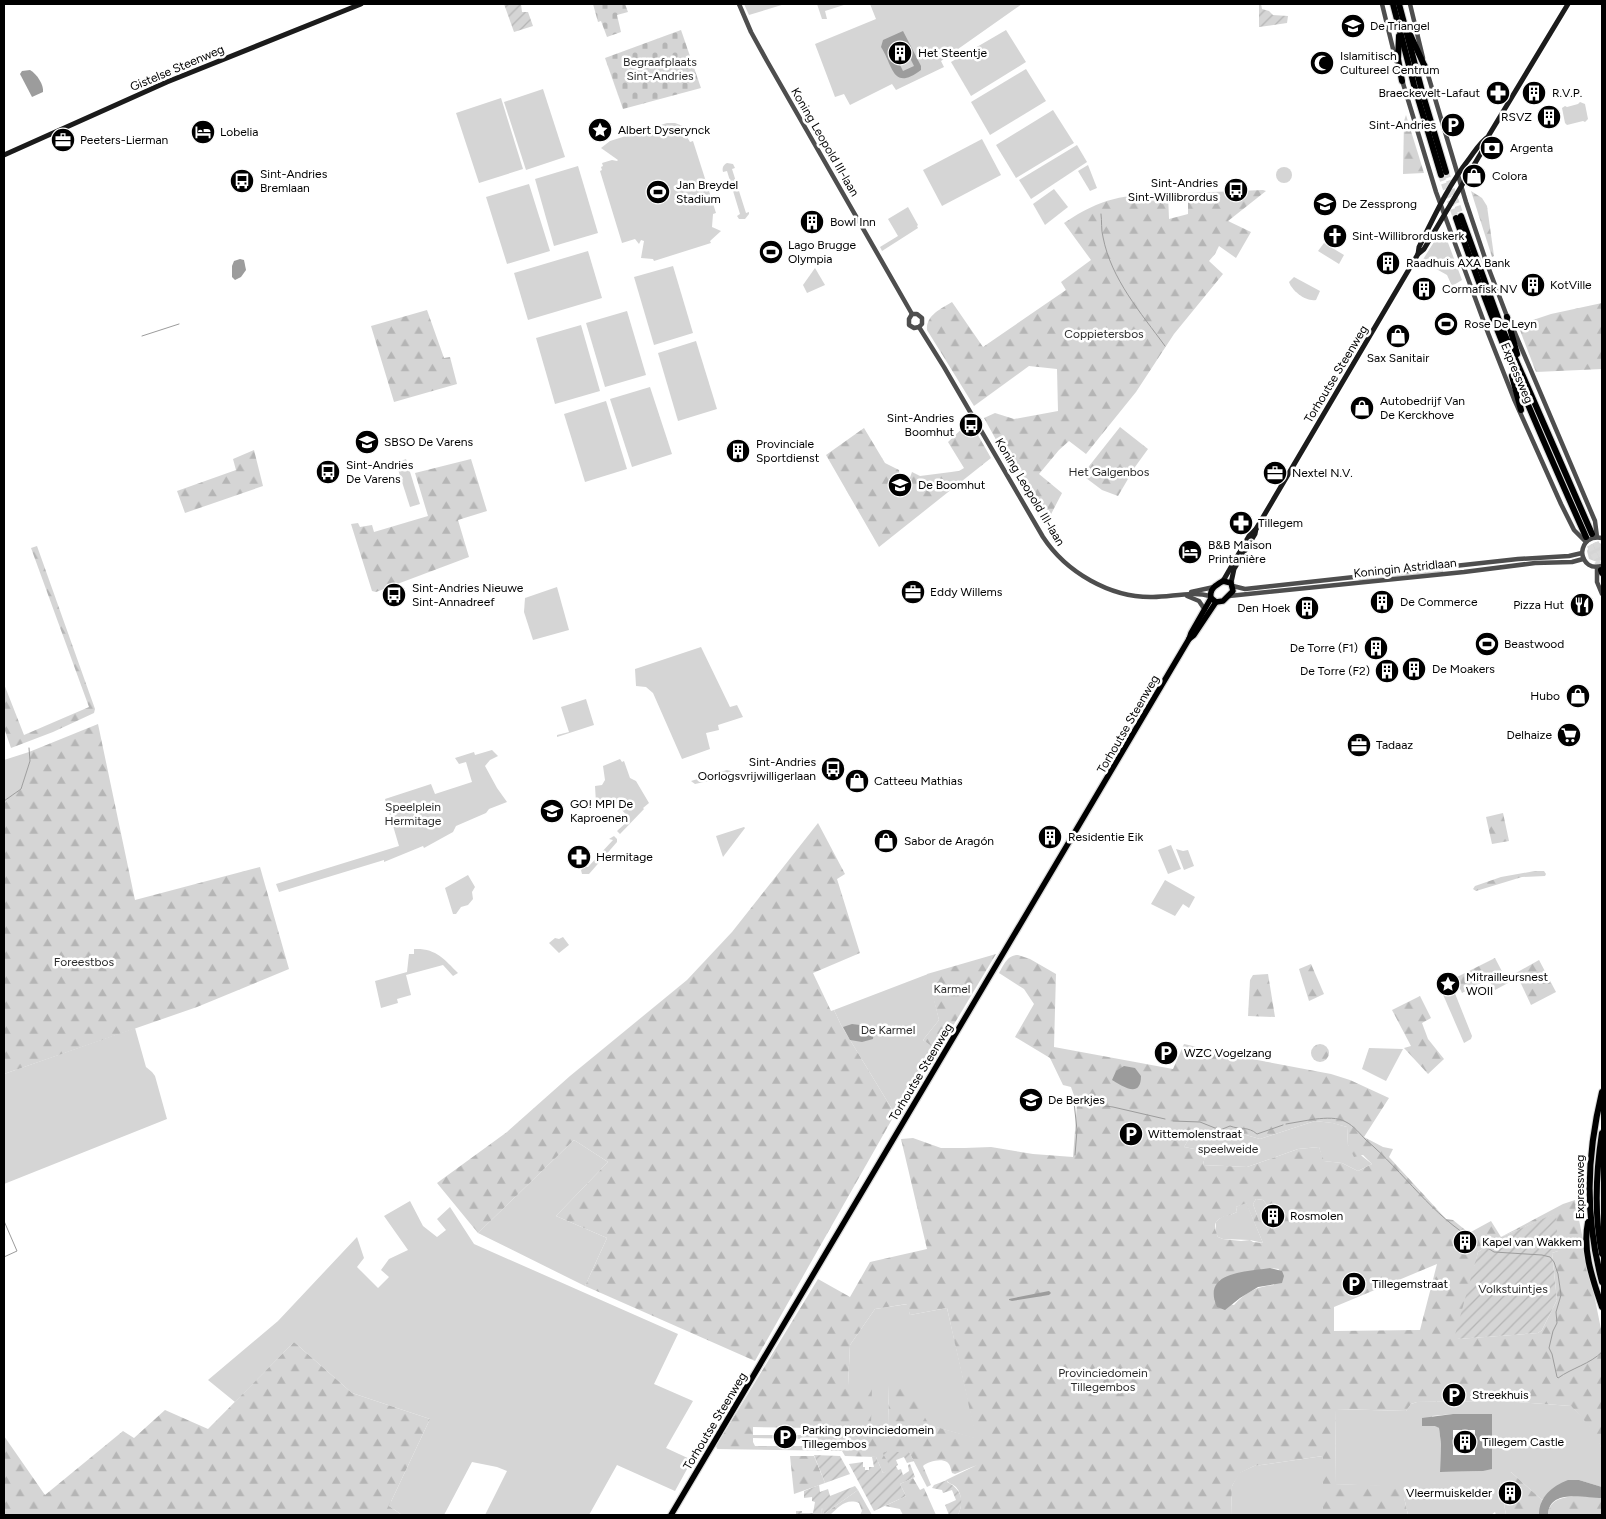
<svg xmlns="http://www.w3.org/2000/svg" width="1606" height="1519" font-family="Figtree,sans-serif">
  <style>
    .green { fill: #d5d5d5; fill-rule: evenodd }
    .forest { fill: url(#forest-firs); fill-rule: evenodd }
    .cemetery { fill: url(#cemetery-stones) }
    .garden { fill: url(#garden-furrows) }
    .water { fill: #9c9c9c; fill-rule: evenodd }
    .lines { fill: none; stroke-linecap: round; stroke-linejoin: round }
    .stream { stroke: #9c9c9c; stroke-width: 1 }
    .trunk-tunnel { stroke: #d9d9d9; stroke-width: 6; stroke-dasharray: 6 3; stroke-linecap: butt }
    .primary-casing { stroke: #dbdbdb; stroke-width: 8 }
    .trunk-casing { stroke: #dbdbdb; stroke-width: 8 }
    .tertiary { stroke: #4e4e4e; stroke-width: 4.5 }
    .secondary { stroke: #1b1b1b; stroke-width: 5 }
    .primary { stroke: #000; stroke-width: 5.5 }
    .trunk { stroke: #000; stroke-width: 6 }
    .labels { text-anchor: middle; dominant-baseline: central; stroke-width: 5; stroke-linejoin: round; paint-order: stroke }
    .poi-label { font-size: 12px; fill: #000; stroke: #fff; text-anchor: start }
    .park-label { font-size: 12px; fill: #2c2c2c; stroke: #fff }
    .street-label { font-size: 12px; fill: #000; stroke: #fff }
  </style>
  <defs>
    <pattern id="forest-firs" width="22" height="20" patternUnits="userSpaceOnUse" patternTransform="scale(1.25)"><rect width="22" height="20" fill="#d5d5d5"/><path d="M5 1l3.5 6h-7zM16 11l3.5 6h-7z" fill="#b5b5b5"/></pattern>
    <pattern id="cemetery-stones" width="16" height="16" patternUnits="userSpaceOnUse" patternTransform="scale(1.25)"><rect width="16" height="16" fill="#d5d5d5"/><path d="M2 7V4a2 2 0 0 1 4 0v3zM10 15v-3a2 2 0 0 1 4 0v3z" fill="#b5b5b5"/></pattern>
    <pattern id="garden-furrows" width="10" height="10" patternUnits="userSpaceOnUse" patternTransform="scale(1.25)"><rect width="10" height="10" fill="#d5d5d5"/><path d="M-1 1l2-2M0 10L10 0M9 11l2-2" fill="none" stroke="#b5b5b5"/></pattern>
  </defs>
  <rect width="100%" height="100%" fill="#fff"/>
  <g class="green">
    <polygon points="744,4 785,4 749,15"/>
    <polygon points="817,4 847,4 825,11 827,19 822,19"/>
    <polygon points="870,4 1022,4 941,61 944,67 896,90 892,84 850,105 844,94 835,97 815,44 876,19"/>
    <polygon points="1006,30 1026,62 971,96 951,62"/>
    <polygon points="1026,69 1046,101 990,135 971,102"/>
    <polygon points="543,89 565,157 526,170 504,102"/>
    <polygon points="501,98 523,169 479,183 456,113"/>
    <polygon points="1580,102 1585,104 1588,119 1585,122 1583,121 1567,125 1565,123 1562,108 1565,106 1567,107 1578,104"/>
    <polygon points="1053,110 1074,143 1016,178 996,145"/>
    <polygon points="667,123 675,123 683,126 681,130 686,135 690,142 693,141 716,213 713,214 712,227 721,231 710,241 711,243 654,261 653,259 641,258 644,241 641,240 639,244 635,239 622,243 600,171 602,170 601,167 603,166 602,163 612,160 617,161 618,160 601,148 610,141"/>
    <polygon points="982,139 1001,175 942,206 923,170"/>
    <polygon points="1077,145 1087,162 1031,199 1019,180"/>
    <path d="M727 163 733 164 735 168 732 169 746 213 749 212V214L745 219H739L737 216 740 214 727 171 723 172C722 168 723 165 727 163Z"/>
    <polygon points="1088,165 1097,188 1090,191 1078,171"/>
    <polygon points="578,166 598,233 554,246 535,179"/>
    <circle cx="1284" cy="175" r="8"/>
    <polygon points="529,184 550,251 507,264 486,197"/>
    <polygon points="1054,189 1068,207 1045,225 1033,204"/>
    <polygon points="908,207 918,225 917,226 918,228 882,251 880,247 898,236 888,219"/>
    <polygon points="1441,233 1447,240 1462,280 1452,286 1447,275 1422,261 1439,234"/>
    <polygon points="1324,243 1344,255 1339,264 1318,251"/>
    <polygon points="588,251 602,298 528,320 514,273"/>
    <polygon points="673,266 693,333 654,345 634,277"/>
    <polygon points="815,268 825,285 807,293 803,285"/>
    <path d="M1294 277 1320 291 1316 300C1306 302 1292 291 1289 282Z"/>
    <polygon points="627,311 646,375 605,387 586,323"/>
    <polygon points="581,325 600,391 555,404 536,338"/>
    <polygon points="696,341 717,409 678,421 658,353"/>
    <polygon points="650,387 672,454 632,467 610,399"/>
    <polygon points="606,401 627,469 585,482 564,414"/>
    <polygon points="406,459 420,504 410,507 396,463"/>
    <polygon points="1596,542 1602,544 1602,560 1597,562 1589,559 1587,551 1590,545"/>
    <polygon points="1443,569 1443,572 1360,581 1358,579"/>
    <polygon points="557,587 569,630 533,640 524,612 525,598"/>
    <polygon points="701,647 730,707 737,705 743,717 718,725 719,730 706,733 710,749 682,759 653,693 646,687 636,686 635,669"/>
    <polygon points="586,699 594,725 557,737 557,735 569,732 561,707"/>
    <polygon points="492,750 498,756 490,760 485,766 497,788 507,802 489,809 486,813 456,826 453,832 424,848 423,846 384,862 384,860 279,892 276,884 399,846 385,799 431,784 435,794 472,782 466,762 459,764 455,758 474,752 475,755"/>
    <polygon points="29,752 30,761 21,789 4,801 4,760"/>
    <polygon points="620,759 622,762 624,761 630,778 636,781 649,803 643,808 644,809 620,834 617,831 630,819 613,800 602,810 596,803 595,786 602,785 605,780 603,766"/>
    <polygon points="727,770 731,771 731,776 695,784 691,781"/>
    <polygon points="744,827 745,828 723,857 716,836"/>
    <polygon points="614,836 617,839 617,842 589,874 582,874 581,870 584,867 588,867 613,840 609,839"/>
    <polygon points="1171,845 1181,869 1168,874 1158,850"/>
    <polygon points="1176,849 1183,851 1188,850 1194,866 1184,870"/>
    <polygon points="468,875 475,887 472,892 473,899 468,905 461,907 456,914 453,914 445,888"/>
    <polygon points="1165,880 1195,897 1189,908 1183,904 1175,916 1151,904"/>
    <polygon points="563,937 569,945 559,953 549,943 555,938 559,939"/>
    <path d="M414 949C436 948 444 959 458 973L453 976 443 965 406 975 411 995 397 999 398 1003 381 1008 375 981 407 972 409 954H414Z"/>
    <polygon points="928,974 939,1020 923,1040 938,1051 895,1114 841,1025 834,1010"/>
    <polygon points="1446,979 1450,981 1472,1036 1471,1039 1464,1043 1438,983"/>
    <polygon points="135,1028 146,1067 152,1072 155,1076 167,1119 4,1184 4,1074"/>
    <polygon points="1369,1048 1403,1049 1386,1081 1362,1069"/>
    <polygon points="1315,1121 1333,1123 1347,1127 1348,1145 1372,1164 1358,1171 1342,1163 1323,1161 1319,1147 1298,1149 1247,1167 1203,1165 1206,1151 1184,1147 1190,1137 1232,1131 1260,1139"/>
    <polygon points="574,1140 608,1162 556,1216 607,1238 585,1286 478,1233"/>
    <polygon points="1256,1199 1263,1200 1267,1205 1267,1220 1259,1221 1253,1204"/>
    <polygon points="410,1201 423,1226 437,1237 446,1230 437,1219 450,1207 474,1244 678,1334 654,1384 693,1401 666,1448 692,1460 675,1491 617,1465 589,1515 485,1515 507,1471 497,1467 472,1462 444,1515 402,1515 389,1506 430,1419 352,1393 294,1342 235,1402 208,1380 278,1321 357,1237 364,1258 357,1267 378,1288 389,1277 381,1270 389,1259 408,1250 384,1216"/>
    <path d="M1246 1202 1263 1243 1250 1240 1223 1239 1218 1237 1216 1233V1222C1224 1213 1228 1217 1237 1212L1236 1207Z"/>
    <polygon points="908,1304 910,1315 947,1308 977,1439 929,1425 888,1385 889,1426 871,1426 848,1385 850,1345 875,1309"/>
    <path d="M1502 1401 1571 1406C1583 1418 1600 1434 1602 1452 1604 1463 1602 1476 1602 1487L1579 1480 1552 1489 1542 1500 1511 1472 1500 1481 1506 1515H1496L1495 1512 1491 1515H1408L1404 1497V1487L1335 1484 1336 1409 1406 1411 1411 1404 1417 1402ZM1453 1414H1492L1483 1471 1440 1472 1441 1444 1439 1428 1436 1426 1432 1416Z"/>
    <polygon points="752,1435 819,1435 819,1439 752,1438"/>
    <polygon points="1323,1456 1323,1515 1231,1515 1232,1486 1239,1473 1254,1466"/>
  </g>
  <g class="forest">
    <polygon points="1406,115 1424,173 1403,174 1404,121"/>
    <path d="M1263 190 1266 191 1228 221 1251 232 1236 258 1219 246 1215 254 1209 261 1223 274 1174 334 1136 392 1086 454 1069 441 1059 450 1039 474 1062 493 1047 522 1041 521 984 418 995 413 1014 419 1058 411 1057 369 1029 366 974 406 927 330C926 315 941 309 952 302L983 347 1066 290 1061 282 1091 260 1064 223C1103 197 1122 195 1168 194L1169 219 1188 214V193Z"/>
    <polygon points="1471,191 1482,198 1487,206 1494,256 1492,257"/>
    <polygon points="1602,303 1602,369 1536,372 1518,325 1551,314"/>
    <polygon points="427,310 444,358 450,357 457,384 394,402 371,326"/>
    <polygon points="970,421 991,458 879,547 826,455 864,428 885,463 899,470 901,490 905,491 912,472 920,476 959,471 964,468 948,442"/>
    <polygon points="1120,427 1148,449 1127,478 1128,479 1118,496 1102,490 1082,475"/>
    <polygon points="254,450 263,486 185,513 177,491 236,470 233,459"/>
    <polygon points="471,459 487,511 458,520 469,557 376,592 372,591 351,524 358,523 360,527 372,525 374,532 428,516 415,473"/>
    <polygon points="37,546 95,709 94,713 53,732 11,748 4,728 4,684 24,735 89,707 31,548"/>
    <polygon points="98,724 135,900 260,867 289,969 197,1007 4,1074 4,801 21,789 30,761 29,752"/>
    <polygon points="1503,813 1509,841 1492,844 1486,817"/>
    <polygon points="818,823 845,874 837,879 860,953 813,973 831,1011 834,1010 841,1025 895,1114 755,1361 585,1286 607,1238 556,1216 608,1162 574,1140 478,1233 437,1183 507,1132 570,1076 687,980 732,932"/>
    <polygon points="1535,871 1544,871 1546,874 1545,876 1522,877 1476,891 1473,889 1475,886 1501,877"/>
    <polygon points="996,954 938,1051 923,1040 939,1020 927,974"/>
    <path d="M1018 955 1030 959 1056 974 1054 1047 1173 1069 1184 1044 1236 1056 1331 1074 1350 1080 1389 1098 1364 1137 1383 1147 1393 1149 1389 1157 1446 1219 1453 1220 1469 1233 1491 1221 1501 1237 1563 1204 1575 1200 1602 1334V1450C1596 1432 1584 1420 1571 1406L1502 1401 1417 1402 1411 1404 1406 1411 1336 1409 1335 1484 1404 1486V1497L1408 1515H1323V1456L1254 1466 1240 1473 1232 1486 1231 1515H958C962 1507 963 1495 956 1487 953 1484 949 1484 946 1480L977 1465 955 1474 952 1473C951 1469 950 1464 947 1462 940 1458 928 1462 923 1466L931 1485 927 1487 909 1452H883L892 1469 883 1473 876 1457 845 1456 842 1451 717 1449 716 1446 818 1279 850 1297 870 1262 927 1249 901 1139 913 1138 941 1148H965L991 1147 1033 1154 1073 1157 1077 1104 1071 1087 1063 1085 1050 1058 1015 1037 1034 1004 1024 989 999 973C1004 965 1007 955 1018 955ZM1315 1121 1332 1123 1347 1127 1348 1145 1354 1157 1363 1155 1372 1164 1358 1171 1342 1163 1324 1161 1319 1147 1298 1149 1247 1167 1203 1165 1206 1151 1184 1147 1190 1137 1232 1131 1260 1139ZM1256 1199 1263 1200 1267 1205 1266 1220 1259 1221 1253 1204ZM1246 1203 1263 1243 1253 1242 1250 1240 1241 1241 1223 1239 1218 1237C1208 1215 1227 1218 1237 1212L1236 1207ZM1555 1214 1558 1251 1552 1253 1557 1300 1542 1330 1538 1333 1457 1339 1478 1252 1499 1238ZM1437 1264 1420 1330 1334 1331V1307ZM1270 1268 1279 1269 1274 1285C1258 1286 1245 1292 1234 1305L1214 1301ZM907 1304 910 1315 947 1308 976 1438 929 1425 907 1384 888 1385 889 1426 871 1425 872 1386 848 1385 850 1345 875 1309ZM753 1427 815 1428 817 1432V1446H755L753 1442Z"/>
    <polygon points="1495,958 1508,983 1495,990 1488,979 1462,993 1455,978"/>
    <polygon points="1539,960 1556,992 1531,1005 1516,973"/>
    <polygon points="1311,964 1324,994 1309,1001 1299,969"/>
    <polygon points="1268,974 1275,1017 1248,1016 1250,980 1253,975"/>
    <polygon points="1420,996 1431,1018 1422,1023 1428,1039 1444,1059 1428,1074 1404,1048 1411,1046 1392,1010"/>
    <circle cx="1320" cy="1053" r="9"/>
    <polygon points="294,1342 352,1393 430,1419 389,1506 402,1515 4,1515 4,1436 45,1495 123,1431 134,1438 165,1410 208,1429"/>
    <polygon points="790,1456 814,1456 825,1483 794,1494"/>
    <polygon points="1511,1472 1542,1500 1539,1515 1506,1515 1500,1481 1503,1473"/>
    <polygon points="913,1478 920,1490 924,1488 936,1515 903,1515 900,1509 885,1506 906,1496 900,1484"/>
    <path d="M858 1490 872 1515H860L862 1511 859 1503C846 1498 839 1507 830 1515H819L821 1514 822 1507 824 1514Z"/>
    <path d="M1582 1495 1602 1498V1515H1548C1549 1497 1567 1497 1582 1495Z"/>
  </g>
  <g class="cemetery">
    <polygon points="593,4 625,4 628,12 617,15 621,32 607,37 601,21 598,22"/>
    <polygon points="681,30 701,88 623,109 605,58"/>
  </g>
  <g class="garden">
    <polygon points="504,4 521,4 522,12 528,12 533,26 514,32"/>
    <polygon points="1259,4 1261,4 1262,9 1269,11 1273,15 1288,16 1287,23 1259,27"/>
    <polygon points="1556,1213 1558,1251 1552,1253 1557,1300 1542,1330 1538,1333 1457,1339 1455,1335 1478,1252 1499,1238"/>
    <polygon points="882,1452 909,1452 914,1461 907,1463 904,1457 896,1460 898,1465 896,1466 898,1470 901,1469 903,1475 909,1471 908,1465 910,1464 915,1477 900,1484 906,1496 874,1511 849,1464 863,1462 863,1467 865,1467 865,1470 869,1470 869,1467 874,1467 872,1457 876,1457 883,1473 891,1468"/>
    <polygon points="814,1455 840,1456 850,1474 825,1483"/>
    <path d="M947 1480V1482C961 1489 965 1500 958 1515H949L945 1505 956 1500 952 1490 943 1493 942 1490 932 1488 934 1485Z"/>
    <polygon points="819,1485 820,1492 828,1489 830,1496 855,1486 858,1490 824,1514 822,1508 821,1514 819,1515 796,1515 796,1511 802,1511 802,1513 813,1513 815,1502 812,1501 812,1497 804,1498 804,1491"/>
  </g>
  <g class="water">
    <path d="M903 31 921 66V70C892 92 893 65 881 47L883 40ZM902 42 914 66 903 71 891 47Z"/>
    <path d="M30 70C37 74 44 85 43 92L32 97 20 74 22 71Z"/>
    <polygon points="240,259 244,260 246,270 241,277 235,280 232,277 232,266 234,261"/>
    <path d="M852 1024C862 1025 876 1026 873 1039L862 1042 850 1040 843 1027Z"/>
    <path d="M1124 1066 1135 1068 1141 1076C1141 1100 1121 1085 1112 1080L1116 1071Z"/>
    <path d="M1270 1268 1282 1271 1284 1276 1282 1283 1258 1287 1240 1298 1225 1310 1217 1307C1201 1271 1247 1272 1270 1268Z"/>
    <polygon points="1049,1291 1051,1293 1049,1295 1012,1301 1009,1300 1009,1299"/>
    <path d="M1453 1414H1492V1469L1483 1471 1440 1472 1441 1444 1439 1428 1435 1426H1422V1418ZM1453 1430H1475V1455H1453Z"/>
    <path d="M1568 1480H1579L1602 1487V1498C1585 1498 1549 1488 1548 1515H1539C1539 1497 1552 1486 1568 1480Z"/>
  </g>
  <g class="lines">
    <g class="stream">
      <path d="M1101 214C1102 221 1101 230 1103 237 1111 279 1141 313 1165 346"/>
      <polyline points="142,336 179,324"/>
      <polyline points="4,801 21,789 30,761 29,748"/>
      <path d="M1316 1119C1325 1118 1338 1117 1346 1122 1354 1126 1360 1134 1366 1140 1404 1172 1432 1216 1476 1241"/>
      <path d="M1173 1121 1200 1122 1220 1130 1230 1126C1240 1130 1248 1126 1257 1134L1283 1125"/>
      <polyline points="1286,1124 1315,1119"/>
      <polyline points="1075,1155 1077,1130 1074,1102 1113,1107 1165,1119"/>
      <polyline points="4,1221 17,1251 4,1257"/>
      <path d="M1483 1245 1494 1252 1542 1255 1550 1257 1554 1262 1558 1274 1561 1295 1556 1312 1557 1323 1553 1331 1549 1348 1552 1354 1557 1377 1558 1378C1572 1368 1590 1364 1602 1352"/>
    </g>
    <g class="trunk-tunnel">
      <polyline points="1446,172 1461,216"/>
      <polyline points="1441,175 1456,218"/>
      <polyline points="1592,534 1602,556"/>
      <polyline points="1586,537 1601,570"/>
    </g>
    <g class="primary-casing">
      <g id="primary">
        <path d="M1223 581 1231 583 1233 591 1223 601 1216 602 1211 598C1209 589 1216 585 1223 581Z"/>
        <polyline points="1189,639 1194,635 1216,602"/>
        <polyline points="671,1515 1189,639 1191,633 1211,598"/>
      </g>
    </g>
    <g class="trunk-casing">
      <g id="trunk">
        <polyline points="1393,4 1414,85 1441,175"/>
        <polyline points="1399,4 1423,95 1446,172"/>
        <polyline points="1408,30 1425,67"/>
        <polyline points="1399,36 1398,59 1402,81"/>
        <polyline points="1461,216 1501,326 1592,534"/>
        <path d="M1456 218C1493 327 1539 432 1586 537"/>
        <polyline points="1507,317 1517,354"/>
        <polyline points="1512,376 1521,410"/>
        <polyline points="1601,570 1602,573"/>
        <path d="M1602 1092C1586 1158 1585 1217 1602 1282"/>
        <path d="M1602 1133C1596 1172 1594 1215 1602 1254"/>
        <path d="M1588 1222C1582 1251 1593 1280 1602 1307"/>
      </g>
    </g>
    <g class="tertiary">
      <polyline points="739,4 751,32 767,61 912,314"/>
      <polyline points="1382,4 1396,61"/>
      <polyline points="1410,4 1423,58"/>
      <polyline points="1425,65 1466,202 1487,264 1508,319"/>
      <polyline points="1402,80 1436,192 1488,333 1514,399 1561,504 1574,530 1586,542"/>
      <polyline points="912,314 909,319 909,325 914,328 919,327"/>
      <polyline points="912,314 917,314 922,318 922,324 919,327"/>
      <polyline points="1512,326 1595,521 1597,537"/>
      <path d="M919 327 944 367 1043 537C1066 572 1110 598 1153 597 1171 597 1193 591 1210 596"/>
      <path d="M1602 538C1591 536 1583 541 1582 553 1584 564 1591 569 1602 566"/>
      <polyline points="1597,567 1597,582 1602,594"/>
      <polyline points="1233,586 1245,589 1518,559 1569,556 1582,553"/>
      <polyline points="1191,592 1214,587"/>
      <polyline points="1187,596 1199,601 1205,610"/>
      <polyline points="1229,596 1464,572 1535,563 1572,562 1583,559"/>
    </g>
    <g class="secondary">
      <polyline points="4,155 167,82 361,4"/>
      <path d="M1418 254 1419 247C1434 217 1448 186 1469 159 1475 151 1480 142 1489 136"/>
      <polyline points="1223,581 1249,536 1256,529 1418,254 1424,249 1487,143 1489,135 1568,4"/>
      <polyline points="1231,583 1234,569 1255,534 1256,529"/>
    </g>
    <use href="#primary" class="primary"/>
    <use href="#trunk" class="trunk"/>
  </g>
  <defs>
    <g id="school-disc" transform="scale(1.25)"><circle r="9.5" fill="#000" stroke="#fff"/><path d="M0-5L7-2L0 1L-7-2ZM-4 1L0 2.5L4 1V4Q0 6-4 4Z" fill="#fff"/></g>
    <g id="building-disc" transform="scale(1.25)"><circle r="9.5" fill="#000" stroke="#fff"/><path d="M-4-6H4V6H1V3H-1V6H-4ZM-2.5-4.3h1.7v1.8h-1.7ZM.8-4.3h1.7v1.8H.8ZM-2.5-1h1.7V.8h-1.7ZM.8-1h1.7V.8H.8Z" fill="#fff"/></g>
    <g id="mosque-disc" transform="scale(1.25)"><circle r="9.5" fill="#000" stroke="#fff"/><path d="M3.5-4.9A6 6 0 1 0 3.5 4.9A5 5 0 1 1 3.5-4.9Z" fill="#fff"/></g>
    <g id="pharmacy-disc" transform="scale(1.25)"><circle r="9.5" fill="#000" stroke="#fff"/><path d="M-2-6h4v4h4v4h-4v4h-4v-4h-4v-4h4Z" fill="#fff"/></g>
    <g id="parking-disc" transform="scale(1.25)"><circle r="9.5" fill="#000" stroke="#fff"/><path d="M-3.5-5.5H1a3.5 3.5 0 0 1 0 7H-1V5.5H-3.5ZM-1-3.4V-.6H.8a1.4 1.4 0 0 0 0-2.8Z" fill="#fff"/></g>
    <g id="sight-disc" transform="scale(1.25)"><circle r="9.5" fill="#000" stroke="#fff"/><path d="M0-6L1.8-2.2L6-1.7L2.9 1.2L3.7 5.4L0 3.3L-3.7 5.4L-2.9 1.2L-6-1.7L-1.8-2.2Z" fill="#fff"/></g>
    <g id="hotel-disc" transform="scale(1.25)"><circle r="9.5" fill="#000" stroke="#fff"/><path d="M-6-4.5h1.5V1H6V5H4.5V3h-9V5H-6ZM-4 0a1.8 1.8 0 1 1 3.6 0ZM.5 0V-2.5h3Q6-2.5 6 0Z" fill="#fff"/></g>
    <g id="office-disc" transform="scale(1.25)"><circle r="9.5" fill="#000" stroke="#fff"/><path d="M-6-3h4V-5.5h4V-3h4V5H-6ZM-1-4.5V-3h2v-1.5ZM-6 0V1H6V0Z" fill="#fff"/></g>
    <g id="bank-disc" transform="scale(1.25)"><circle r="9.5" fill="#000" stroke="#fff"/><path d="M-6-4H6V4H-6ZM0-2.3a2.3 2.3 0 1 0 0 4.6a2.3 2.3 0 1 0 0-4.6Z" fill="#fff"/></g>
    <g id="shop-disc" transform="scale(1.25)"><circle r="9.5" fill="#000" stroke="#fff"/><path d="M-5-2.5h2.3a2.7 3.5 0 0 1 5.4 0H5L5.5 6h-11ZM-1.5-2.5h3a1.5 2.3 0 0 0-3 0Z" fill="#fff"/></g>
    <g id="bus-disc" transform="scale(1.25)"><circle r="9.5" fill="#000" stroke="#fff"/><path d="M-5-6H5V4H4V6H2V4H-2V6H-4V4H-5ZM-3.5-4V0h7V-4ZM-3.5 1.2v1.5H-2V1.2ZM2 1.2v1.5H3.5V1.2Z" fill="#fff"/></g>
    <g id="stadium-disc" transform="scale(1.25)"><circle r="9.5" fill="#000" stroke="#fff"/><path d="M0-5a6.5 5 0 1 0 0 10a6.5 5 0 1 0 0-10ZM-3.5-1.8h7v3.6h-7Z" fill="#fff"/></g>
    <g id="church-disc" transform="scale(1.25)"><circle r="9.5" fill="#000" stroke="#fff"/><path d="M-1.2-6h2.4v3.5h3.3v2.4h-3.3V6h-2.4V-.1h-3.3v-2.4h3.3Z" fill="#fff"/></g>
    <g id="restaurant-disc" transform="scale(1.25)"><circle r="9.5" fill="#000" stroke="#fff"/><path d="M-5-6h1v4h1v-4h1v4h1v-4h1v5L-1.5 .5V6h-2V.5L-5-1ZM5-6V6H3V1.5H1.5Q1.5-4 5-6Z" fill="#fff"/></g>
    <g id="supermarket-disc" transform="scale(1.25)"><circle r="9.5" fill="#000" stroke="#fff"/><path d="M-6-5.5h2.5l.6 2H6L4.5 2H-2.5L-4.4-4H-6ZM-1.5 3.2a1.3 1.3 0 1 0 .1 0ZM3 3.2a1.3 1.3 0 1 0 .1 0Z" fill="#fff"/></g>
  </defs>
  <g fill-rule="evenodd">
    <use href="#school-disc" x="1353" y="26"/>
    <use href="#building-disc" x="900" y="53"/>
    <use href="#mosque-disc" x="1322" y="63"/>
    <use href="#pharmacy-disc" x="1498" y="93"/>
    <use href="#building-disc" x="1534" y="93"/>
    <use href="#building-disc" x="1549" y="117"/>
    <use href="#parking-disc" x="1453" y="125"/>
    <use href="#sight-disc" x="600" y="130"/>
    <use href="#hotel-disc" x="203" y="132"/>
    <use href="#office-disc" x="63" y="140"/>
    <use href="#bank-disc" x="1492" y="148"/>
    <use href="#shop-disc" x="1474" y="176"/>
    <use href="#bus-disc" x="242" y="181"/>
    <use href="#bus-disc" x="1236" y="190"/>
    <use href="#stadium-disc" x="658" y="192"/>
    <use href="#school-disc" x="1325" y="204"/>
    <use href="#building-disc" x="812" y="222"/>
    <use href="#church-disc" x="1335" y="236"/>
    <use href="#stadium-disc" x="771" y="252"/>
    <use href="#building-disc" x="1388" y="263"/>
    <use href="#building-disc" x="1533" y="285"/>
    <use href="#building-disc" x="1424" y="289"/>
    <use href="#stadium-disc" x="1446" y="324"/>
    <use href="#shop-disc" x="1398" y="336"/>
    <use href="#shop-disc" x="1362" y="408"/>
    <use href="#bus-disc" x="971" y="425"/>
    <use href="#school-disc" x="367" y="442"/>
    <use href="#building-disc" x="738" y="451"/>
    <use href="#bus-disc" x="328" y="472"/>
    <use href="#office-disc" x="1275" y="473"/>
    <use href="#school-disc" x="900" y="485"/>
    <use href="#pharmacy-disc" x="1241" y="523"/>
    <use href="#hotel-disc" x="1190" y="552"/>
    <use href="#office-disc" x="913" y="592"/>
    <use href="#bus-disc" x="394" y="595"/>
    <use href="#building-disc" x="1382" y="602"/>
    <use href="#restaurant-disc" x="1582" y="605"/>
    <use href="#building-disc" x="1307" y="608"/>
    <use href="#stadium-disc" x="1487" y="644"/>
    <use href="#building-disc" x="1376" y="648"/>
    <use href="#building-disc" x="1414" y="669"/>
    <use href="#building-disc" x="1387" y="671"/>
    <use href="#shop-disc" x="1578" y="696"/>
    <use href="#supermarket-disc" x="1569" y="735"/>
    <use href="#office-disc" x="1359" y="745"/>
    <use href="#bus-disc" x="833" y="769"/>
    <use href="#shop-disc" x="857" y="781"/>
    <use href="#school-disc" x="552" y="811"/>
    <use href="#building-disc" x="1050" y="837"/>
    <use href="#shop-disc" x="886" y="841"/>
    <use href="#pharmacy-disc" x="579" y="857"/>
    <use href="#sight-disc" x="1448" y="984"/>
    <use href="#parking-disc" x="1166" y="1053"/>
    <use href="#school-disc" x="1031" y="1100"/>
    <use href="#parking-disc" x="1131" y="1134"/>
    <use href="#building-disc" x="1273" y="1216"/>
    <use href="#building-disc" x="1465" y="1242"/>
    <use href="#parking-disc" x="1354" y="1284"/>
    <use href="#parking-disc" x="1454" y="1395"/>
    <use href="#parking-disc" x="785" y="1437"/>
    <use href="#building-disc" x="1465" y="1442"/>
    <use href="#building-disc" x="1510" y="1493"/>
  </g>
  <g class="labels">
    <g class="poi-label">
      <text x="1370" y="26">De Triangel</text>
      <text x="918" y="53">Het Steentje</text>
      <text x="1340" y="56">Islamitisch<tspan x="1340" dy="14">Cultureel Centrum</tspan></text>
      <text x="1480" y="93" text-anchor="end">Braeckevelt-Lafaut</text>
      <text x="1552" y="93">R.V.P.</text>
      <text x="1532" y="117" text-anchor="end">RSVZ</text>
      <text x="1436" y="125" text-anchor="end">Sint-Andries</text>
      <text x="618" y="130">Albert Dyserynck</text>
      <text x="220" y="132">Lobelia</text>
      <text x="80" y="140">Peeters-Lierman</text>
      <text x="1510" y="148">Argenta</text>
      <text x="260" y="174">Sint-Andries<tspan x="260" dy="14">Bremlaan</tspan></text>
      <text x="1492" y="176">Colora</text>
      <text x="1218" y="183" text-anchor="end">Sint-Andries<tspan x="1218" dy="14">Sint-Willibrordus</tspan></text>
      <text x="676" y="185">Jan Breydel<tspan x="676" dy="14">Stadium</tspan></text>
      <text x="1342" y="204">De Zessprong</text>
      <text x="830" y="222">Bowl Inn</text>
      <text x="1352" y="236">Sint-Willibrorduskerk</text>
      <text x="788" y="245">Lago Brugge<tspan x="788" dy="14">Olympia</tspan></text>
      <text x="1406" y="263">Raadhuis AXA Bank</text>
      <text x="1550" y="285">KotVille</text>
      <text x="1442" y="289">Cormafisk NV</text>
      <text x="1464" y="324">Rose De Leyn</text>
      <text x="1398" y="358" text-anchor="middle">Sax Sanitair</text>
      <text x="1380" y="401">Autobedrijf Van<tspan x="1380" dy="14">De Kerckhove</tspan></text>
      <text x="954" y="418" text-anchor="end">Sint-Andries<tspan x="954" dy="14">Boomhut</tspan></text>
      <text x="384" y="442">SBSO De Varens</text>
      <text x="756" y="444">Provinciale<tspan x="756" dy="14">Sportdienst</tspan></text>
      <text x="346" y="465">Sint-Andries<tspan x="346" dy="14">De Varens</tspan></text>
      <text x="1292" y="473">Nextel N.V.</text>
      <text x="918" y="485">De Boomhut</text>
      <text x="1258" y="523">Tillegem</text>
      <text x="1208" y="545">B&amp;B Maison<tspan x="1208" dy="14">Printanière</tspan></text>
      <text x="412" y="588">Sint-Andries Nieuwe<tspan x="412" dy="14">Sint-Annadreef</tspan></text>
      <text x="930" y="592">Eddy Willems</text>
      <text x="1400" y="602">De Commerce</text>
      <text x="1564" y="605" text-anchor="end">Pizza Hut</text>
      <text x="1290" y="608" text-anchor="end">Den Hoek</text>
      <text x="1504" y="644">Beastwood</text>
      <text x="1358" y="648" text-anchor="end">De Torre (F1)</text>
      <text x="1432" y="669">De Moakers</text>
      <text x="1370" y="671" text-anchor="end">De Torre (F2)</text>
      <text x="1560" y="696" text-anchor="end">Hubo</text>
      <text x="1552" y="735" text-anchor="end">Delhaize</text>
      <text x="1376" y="745">Tadaaz</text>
      <text x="816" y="762" text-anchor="end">Sint-Andries<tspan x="816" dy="14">Oorlogsvrijwilligerlaan</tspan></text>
      <text x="874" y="781">Catteeu Mathias</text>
      <text x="570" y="804">GO! MPI De<tspan x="570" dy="14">Kaproenen</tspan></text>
      <text x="1068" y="837">Residentie Eik</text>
      <text x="904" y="841">Sabor de Aragón</text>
      <text x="596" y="857">Hermitage</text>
      <text x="1466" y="977">Mitrailleursnest<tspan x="1466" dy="14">WOII</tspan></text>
      <text x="1184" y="1053">WZC Vogelzang</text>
      <text x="1048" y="1100">De Berkjes</text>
      <text x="1148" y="1134">Wittemolenstraat</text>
      <text x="1290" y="1216">Rosmolen</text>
      <text x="1482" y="1242">Kapel van Wakkem</text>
      <text x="1372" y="1284">Tillegemstraat</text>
      <text x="1472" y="1395">Streekhuis</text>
      <text x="802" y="1430">Parking provinciedomein<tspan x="802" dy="14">Tillegembos</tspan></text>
      <text x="1482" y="1442">Tillegem Castle</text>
      <text x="1492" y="1493" text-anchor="end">Vleermuiskelder</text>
    </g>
    <g class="park-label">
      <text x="660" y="62">Begraafplaats<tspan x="660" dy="14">Sint-Andries</tspan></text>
      <text x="1104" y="334">Coppietersbos</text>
      <text x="1109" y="472">Het Galgenbos</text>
      <text x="413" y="807">Speelplein<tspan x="413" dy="14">Hermitage</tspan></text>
      <text x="84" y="962">Foreestbos</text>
      <text x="952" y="989">Karmel</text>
      <text x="888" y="1030">De Karmel</text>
      <text x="1228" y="1149">speelweide</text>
      <text x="1513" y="1289">Volkstuintjes</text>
      <text x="1103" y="1373">Provinciedomein<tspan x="1103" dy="14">Tillegembos</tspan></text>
    </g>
    <g class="street-label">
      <text transform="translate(177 68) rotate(-23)">Gistelse Steenweg</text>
      <text transform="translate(825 142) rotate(60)">Koning Leopold III-laan</text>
      <text transform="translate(1517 373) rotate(67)">Expressweg</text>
      <text transform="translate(1336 374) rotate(-59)">Torhoutse Steenweg</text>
      <text transform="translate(1030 492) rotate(59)">Koning Leopold III-laan</text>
      <text transform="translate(1405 568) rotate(-6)">Koningin Astridlaan</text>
      <text transform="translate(1128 724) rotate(-60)">Torhoutse Steenweg</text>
      <text transform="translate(921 1072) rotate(-59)">Torhoutse Steenweg</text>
      <text transform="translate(1580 1187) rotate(-90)">Expressweg</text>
      <text transform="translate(715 1421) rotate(-59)">Torhoutse Steenweg</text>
    </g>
  </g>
  <rect width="1606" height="1519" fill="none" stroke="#000000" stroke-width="10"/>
</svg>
